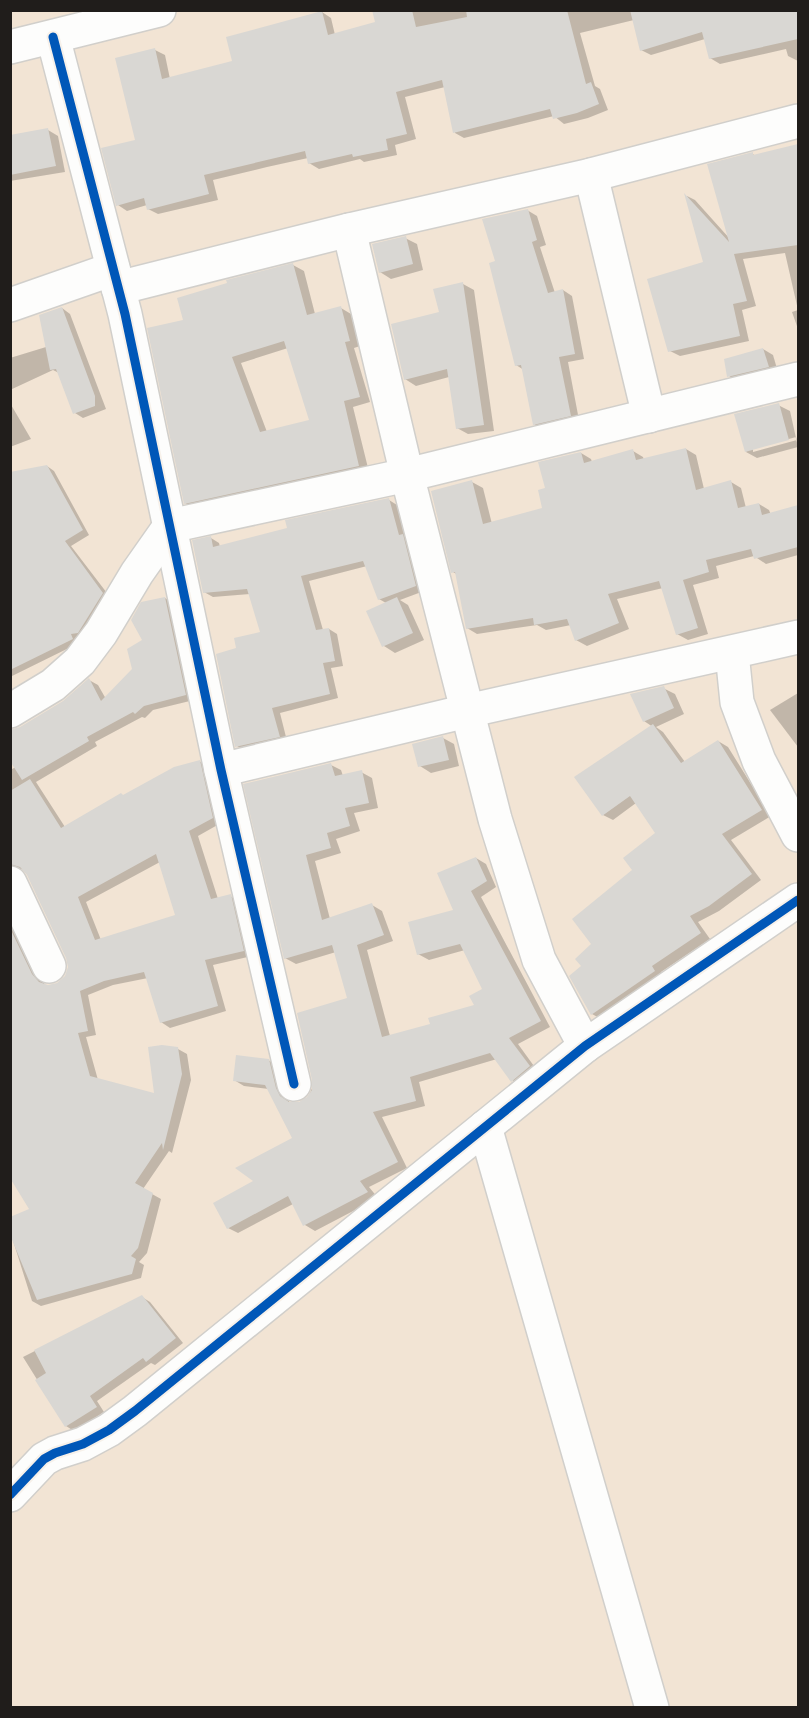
<svg xmlns="http://www.w3.org/2000/svg" width="809" height="1718" font-family="'PT Sans Narrow',sans-serif">
  <style>
    .green { fill: #f2e4d4 }
    .shadow { fill: #0003; fill-rule: evenodd }
    .building { fill: #d9d7d3; fill-rule: evenodd }
    .lines { fill: none; stroke-linecap: round; stroke-linejoin: round }
    .minor-casing { stroke: #d1cfcb; stroke-width: 36 }
    .minor { stroke: #fdfdfc; stroke-width: 33 }
    .cycleway-casing { stroke: #f7f1ea; stroke-width: 13 }
    .cycleway { stroke: #0057b8; stroke-width: 9 }
  </style>
  <rect width="100%" height="100%" fill="#f4f1ed"/>
  <polygon class="green" points="11,11 796,11 798,21 798,1707 11,1708"/>
  <g class="shadow">
    <polygon points="374,10 798,10 798,61 788,56 786,49 720,64 710,58 705,39 651,55 641,50 634,20 580,33 595,86 600,89 608,110 588,118 564,124 554,116 464,138 455,133 445,87 405,97 416,139 395,145 397,155 364,162 360,159 319,169 309,163 308,158 267,167 213,180 218,200 158,214 148,209 147,205 127,211 118,205 136,141 155,50 165,55 170,79 234,62 322,12 331,18 335,35 377,23"/>
    <polygon points="48,130 58,136 65,172 10,181 10,137"/>
    <polygon points="798,146 798,329 792,312 798,310 785,253 743,259 756,306 742,310 749,341 680,356 670,351 704,263 687,196 695,200 730,239 752,154 757,156"/>
    <polygon points="527,210 537,216 546,245 540,247 555,293 563,290 572,296 584,359 568,362 579,420 543,429 534,424 524,370 516,365 497,262"/>
    <polygon points="405,238 417,244 423,270 391,279 380,272"/>
    <path d="M293 265 304 271 315 314 341 308 351 314 360 346 354 348 370 402 353 407 369 472 196 509 185 503V321L229 285ZM288 348 310 421 267 432 241 363Z"/>
    <polygon points="463,284 474,290 494,431 468,434 457,428 449,377 416,386 405,379 441,313"/>
    <polygon points="62,308 70,314 106,409 83,418 75,413 59,373 53,370 10,390 10,358 46,347"/>
    <polygon points="763,349 773,355 778,372 739,382 729,376"/>
    <polygon points="10,403 31,439 10,447"/>
    <path d="M778 405 790 411 798 447 757 458 746 452ZM796 437 797 440 753 452V449Z"/>
    <polygon points="686,449 696,455 704,489 731,482 741,488 746,508 759,504 769,510 771,515 798,507 798,555 766,564 754,556 716,566 719,578 693,585 708,634 688,640 677,634 663,588 617,599 629,629 587,646 576,640 571,625 546,630 537,625 477,634 467,628 458,575 453,572 472,482 483,488 492,524 543,509 547,489 581,453 591,459 592,462 633,451 643,457 644,460"/>
    <polygon points="47,466 54,471 89,535 71,546 110,597 79,643 10,677 10,500"/>
    <polygon points="389,500 397,505 424,591 400,600 408,605 424,640 395,653 384,646 386,603 379,599 367,566 309,581 323,630 329,629 337,634 343,666 331,668 338,698 280,713 287,741 245,751 237,746 238,649 262,634 250,594 213,597 204,592 211,538 219,543 220,547 289,530"/>
    <path d="M165 598 174 604 194 700 153 710 145 718 142 717 95 742 97 746 36 782 65 827 124 796 199 761 208 766 221 823 198 836 218 899 230 896 239 901 252 956 213 965 226 1011 170 1028 161 1022 148 978 113 985 88 995 96 1035 86 1037 98 1080 156 1095 178 1049 187 1054 191 1080 172 1153 169 1151 143 1189 161 1199 147 1253 139 1262 144 1265 141 1278 41 1306 32 1301 10 1231 48 1228 10 1157V916L45 985H57L65 978 69 968 67 958 28 874 22 869 10 871V770L16 767 20 728 64 702 89 680 98 685 106 699 134 670 144 641ZM160 862 177 916 101 940 86 902Z"/>
    <polygon points="663,688 675,694 684,714 656,727 663,732 685,762 718,741 728,747 771,816 731,840 761,880 719,911 698,922 710,939 661,972 664,976 601,1019 592,1014 584,967 593,945 634,870 657,833 636,803 613,820 603,815 653,727 644,721"/>
    <polygon points="798,693 798,747 770,710"/>
    <polygon points="443,738 454,744 459,766 431,773 420,766"/>
    <polygon points="331,765 341,770 343,776 361,772 372,778 378,808 354,813 360,831 336,839 341,853 315,861 330,919 372,905 382,911 393,941 367,950 390,1036 432,1025 476,1006 484,990 465,950 429,960 418,954 456,911 476,858 486,864 496,887 481,897 550,1027 518,1044 539,1073 523,1086 512,1080 497,1059 419,1082 425,1106 382,1117 407,1168 369,1187 378,1198 315,1231 305,1225 293,1204 238,1233 228,1228 256,1181 295,1139 269,1089 244,1086 234,1080 268,1060 279,1066 286,1096 290,1103 298,1104 308,1098 349,999 336,952 296,964 285,958 245,785"/>
    <polygon points="142,1297 150,1302 183,1343 155,1365 151,1363 97,1401 104,1412 74,1431 66,1426 23,1357"/>
  </g>
  <g class="building">
    <polygon points="372,10 412,10 416,27 467,17 466,10 567,10 586,84 591,82 599,104 577,113 553,119 550,109 453,133 442,80 396,92 407,134 386,139 388,150 353,157 352,154 308,164 305,151 204,175 209,194 147,210 144,198 116,206 101,148 135,140 115,58 155,48 162,79 232,61 226,37 322,11 328,35 375,22"/>
    <polygon points="630,10 798,10 798,39 709,59 702,32 640,51"/>
    <polygon points="48,128 56,166 10,175 10,135"/>
    <polygon points="798,144 798,245 734,254 747,301 733,304 740,336 668,352 647,279 703,262 684,193 729,242 707,164 753,152 753,155"/>
    <polygon points="528,209 537,240 532,242 548,293 563,289 575,354 559,357 571,416 533,425 521,365 515,366 489,263 495,261 482,219"/>
    <polygon points="406,236 413,264 379,273 372,244"/>
    <path d="M293 263 307 315 341 306 350 341 345 342 360 397 344 401 359 466 184 504 147 328 183 320 177 298 227 283 226 280ZM284 341 309 420 260 432 232 357Z"/>
    <polygon points="463,282 484,425 456,429 447,369 404,380 391,324 439,312 433,289"/>
    <polygon points="62,307 95,396 95,406 73,414 56,369 50,370 39,315"/>
    <polygon points="763,348 769,367 727,377 724,359"/>
    <polygon points="779,403 789,440 745,452 734,414"/>
    <polygon points="686,448 696,490 731,480 738,508 759,503 762,515 798,505 798,547 754,559 751,549 706,560 709,572 683,580 698,628 676,635 659,581 608,594 619,623 575,641 567,619 534,625 533,618 466,629 455,572 451,573 431,491 472,480 483,524 542,508 538,490 545,488 538,462 581,452 584,463 633,449 636,460"/>
    <polygon points="47,465 83,530 65,541 103,593 78,633 71,634 73,639 10,670 10,472"/>
    <polygon points="389,498 399,535 403,534 416,586 378,600 363,561 301,576 316,630 329,628 335,661 323,663 330,694 272,708 280,737 235,747 216,654 236,648 234,638 260,632 247,589 203,593 192,540 211,536 213,547 287,528 285,520"/>
    <polygon points="165,597 186,695 144,706 135,714 133,712 87,737 89,741 22,780 10,761 10,730 20,727 63,701 89,678 101,701 132,669 127,649 142,640 131,620 141,602"/>
    <polygon points="397,597 413,633 382,647 366,611"/>
    <polygon points="664,686 674,708 643,722 630,694"/>
    <polygon points="653,724 681,763 718,740 762,810 722,834 752,874 709,906 690,916 701,933 652,966 655,971 591,1015 569,976 581,966 575,959 591,944 572,919 632,870 623,858 655,833 630,796 602,816 574,777"/>
    <polygon points="443,736 449,760 418,767 412,744"/>
    <path d="M200 760 213 818 189 831 211 899 231 894 244 951 205 960 218 1006 160 1023 144 972 104 981 80 991 88 1031 78 1033 90 1076 154 1093 148 1047 162 1045 178 1047 182 1074 163 1150 162 1143 135 1183 153 1193 138 1248 131 1256 136 1259 132 1274 37 1300 10 1235V1217L29 1209 10 1178V928L32 974 39 982 48 985 57 983 65 976 68 967 66 958 27 875 20 867 10 864V791L30 779 61 828 121 793 123 795 174 767ZM156 854 175 915 95 940 78 897Z"/>
    <polygon points="331,763 335,776 362,770 369,803 345,808 350,826 327,833 331,848 306,855 322,920 372,903 384,935 357,945 382,1037 430,1024 428,1018 474,1005 469,996 482,989 460,944 417,955 408,922 453,910 437,873 476,857 487,881 471,891 541,1021 509,1038 530,1066 511,1082 490,1053 410,1077 416,1101 373,1112 398,1162 360,1181 368,1192 303,1226 288,1196 227,1229 213,1203 253,1181 235,1168 292,1138 265,1085 233,1081 236,1055 269,1059 276,1088 280,1096 289,1102 299,1102 307,1097 312,1090 312,1080 297,1013 347,998 332,945 284,959 243,784"/>
    <polygon points="142,1295 176,1338 146,1362 143,1358 90,1396 97,1407 65,1427 35,1380 46,1373 34,1350"/>
  </g>
  <g class="lines">
    <g class="minor-casing">
      <g id="minor">
        <polyline points="53,37 125,314 221,770 294,1084"/>
        <polyline points="10,47 159,10"/>
        <polyline points="591,175 649,416"/>
        <polyline points="349,230 407,475 495,819 539,960 585,1046"/>
        <polyline points="118,288 349,230 591,175 798,121"/>
        <polyline points="10,305 113,269"/>
        <polyline points="732,653 737,702 759,761 798,835"/>
        <polyline points="10,711 53,685 80,661 101,633 137,573 170,526 407,475 798,379"/>
        <polyline points="221,770 467,711 798,637"/>
        <polyline points="10,883 49,966"/>
        <polyline points="485,1127 652,1708"/>
        <polyline points="10,1495 44,1459 55,1453 83,1444 109,1430 135,1411 585,1046 798,900"/>
      </g>
    </g>
    <use href="#minor" class="minor"/>
    <g class="cycleway-casing">
      <g id="cycleway">
        <polyline points="53,37 125,314 221,770 294,1084"/>
        <polyline points="10,1495 44,1459 55,1453 83,1444 109,1430 135,1411 585,1046 798,900"/>
      </g>
    </g>
    <use href="#cycleway" class="cycleway"/>
  </g>
  <rect width="809" height="1718" fill="none" stroke="#201d1b" stroke-width="24"/>
</svg>
